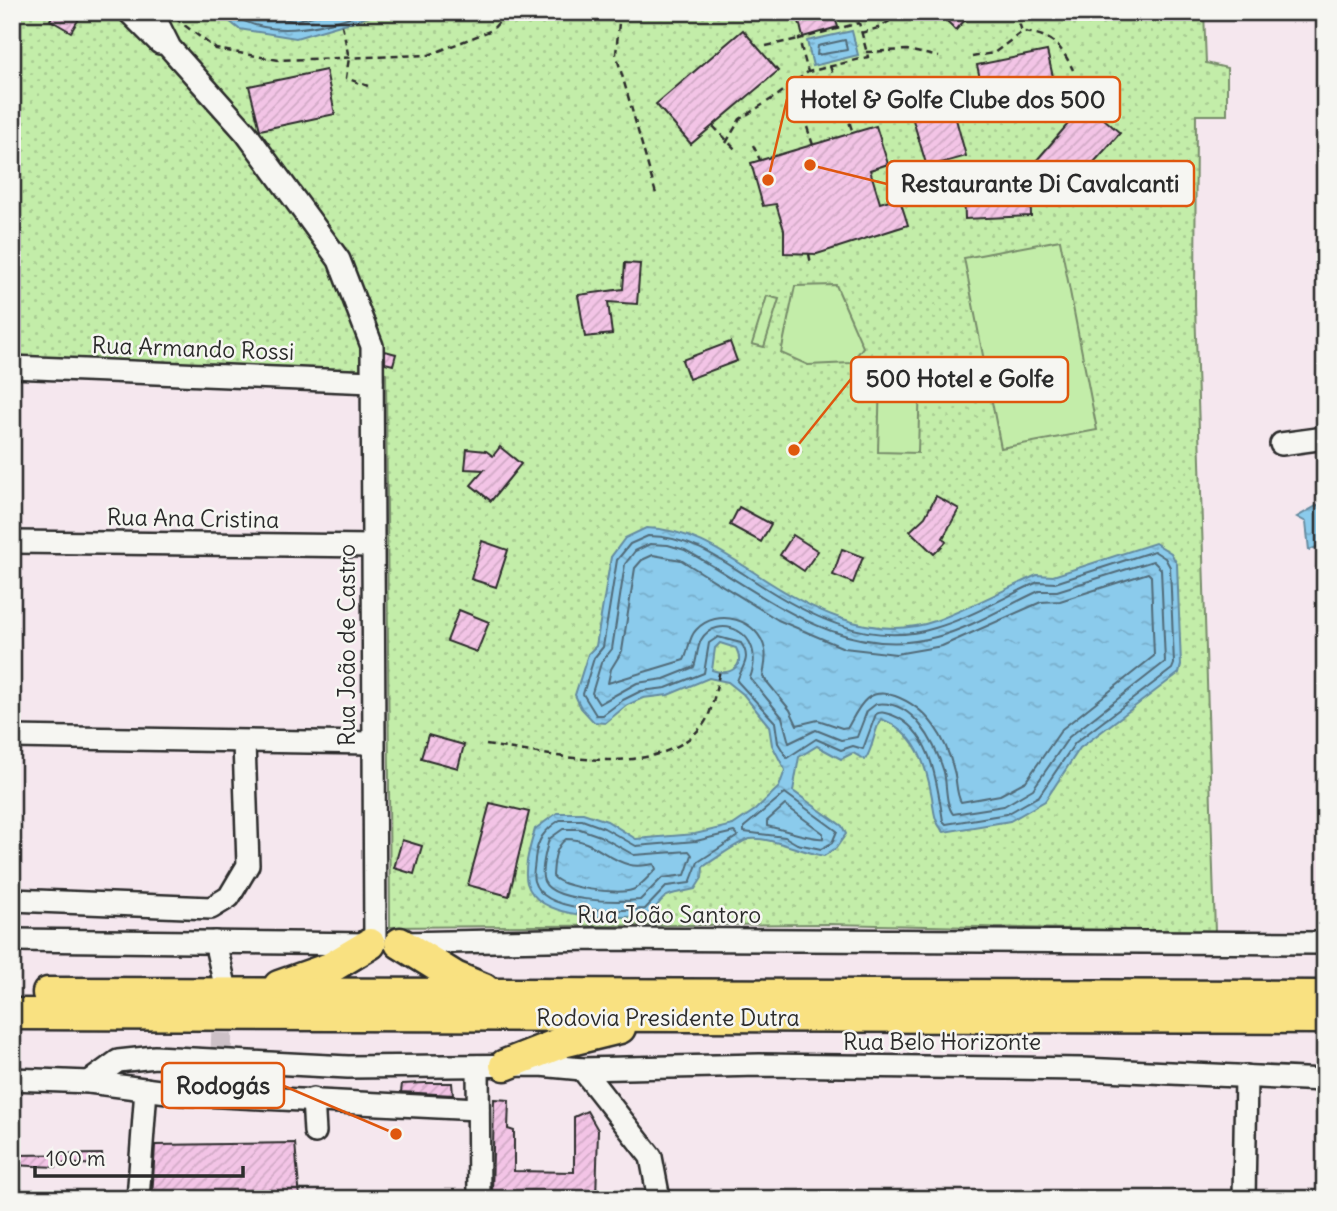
<svg xmlns="http://www.w3.org/2000/svg" width="1337" height="1211" font-family="Delius,sans-serif">
  <style>
    .grass { fill: url(#grass-dots); stroke: #778c6a; stroke-width: 2 }
    .park { fill: #c3eda9; stroke: #778c6a; stroke-width: 2 }
    .water { fill: url(#water-ripples); stroke: #658b9f; stroke-width: 2; fill-rule: evenodd }
    .lines { fill: none; stroke-linecap: round; stroke-linejoin: round }
    .shore { stroke: #516b78; stroke-width: 2 }
    .building { fill: url(#building-hatch); stroke: #2b2b2b; stroke-width: 2 }
    .minor-tunnel { stroke: #cdc1c7; stroke-width: 21; stroke-dasharray: 21 10; stroke-linecap: butt }
    .minor-casing { stroke: #2b2b2b; stroke-width: 26 }
    .highway-casing { stroke: #2b2b2b; stroke-width: 35 }
    .path { stroke: #2b2b2b; stroke-width: 2.5; stroke-dasharray: 7 5; stroke-linecap: butt }
    .minor { stroke: #f6f6f2; stroke-width: 21 }
    .highway { stroke: #f9e181; stroke-width: 30 }
    .labels { text-anchor: middle; dominant-baseline: central; stroke-width: 5; stroke-linejoin: round; paint-order: stroke }
    .street-label { font-size: 23px; fill: #2b2b2b; stroke: #f6f6f2 }
    .leader { fill: none; stroke: #df570e; stroke-width: 2.5 }
    .callout-dot { fill: #df570e; stroke: #f6f6f2; stroke-width: 2.5 }
    .callout { fill: #f6f6f2; stroke: #df570e; stroke-width: 2.5 }
    .callout-label { font-size: 24px; text-anchor: middle; font-weight: bold; fill: #2b2b2b }
  </style>
  <defs>
    <pattern id="grass-dots" width="8" height="8" patternUnits="userSpaceOnUse" patternTransform="scale(1.75)"><rect width="8" height="8" fill="#c3eda9"/><path d="M2 2h.1M6 6h.1" fill="none" stroke="#a8cb92" stroke-width="1.8" stroke-linecap="round"/></pattern>
    <pattern id="water-ripples" width="26" height="14" patternUnits="userSpaceOnUse" patternTransform="scale(1.75)"><rect width="26" height="14" fill="#8bcbec"/><path d="M2 4q2-2 4 0t4 0M15 11q2-2 4 0t4 0" fill="none" stroke="#78aecb"/></pattern>
    <pattern id="building-hatch" width="6" height="6" patternUnits="userSpaceOnUse" patternTransform="scale(1.75)"><rect width="6" height="6" fill="#f3c4e6"/><path d="M-1 1l2-2M0 6l6-6M5 7l2-2" fill="none" stroke="#d0a9c5"/></pattern>
  </defs>
  <rect width="100%" height="100%" fill="#f5e7ee"/>
  <filter id="ink" filterUnits="userSpaceOnUse"><feTurbulence type="fractalNoise" baseFrequency=".0143" numOctaves="2"/><feDisplacementMap in="SourceGraphic" scale="14" xChannelSelector="R" yChannelSelector="G"/><feConvolveMatrix kernelMatrix="1 2 1 2 8 2 1 2 1" color-interpolation-filters="sRGB"/></filter>
  <g filter="url(#ink)">
    <polygon class="grass" points="12,12 1204,12 1206,63 1227,68 1227,115 1196,115 1195,305 1215,932 828,924 390,927 386,373 373,370 12,359"/>
    <g class="park">
      <polygon points="1060,240 1097,430 1001,448 964,258"/>
      <polygon points="836,285 863,347 851,363 808,365 781,353 795,286"/>
      <polygon points="767,296 779,299 764,347 752,344"/>
      <polygon points="880,377 920,378 918,453 878,452"/>
    </g>
    <g class="water">
      <polygon points="218,12 385,12 296,38 239,29"/>
      <polygon points="852,31 858,55 813,66 807,41"/>
      <polygon points="1325,501 1325,544 1309,550 1306,522 1297,517"/>
      <path d="M646 528C687 529 718 549 752 571 804 606 871 644 935 621 970 608 1003 590 1037 575L1053 576 1155 543 1171 553 1177 564 1181 665 1179 673 1080 748 1045 801 1010 821 944 832C934 822 934 811 932 797 926 763 915 731 881 719 873 733 874 746 865 760L853 753 841 759 817 746 799 757 793 791 842 826 846 834 836 848 824 856C805 853 767 836 750 839 739 841 714 860 703 867L702 878 695 889C668 896 667 889 650 916 617 918 538 922 527 883 523 867 531 844 535 829L557 813H583L607 821 636 839 695 834 733 825 755 810 779 787 785 770 772 745 769 726 743 694 728 682 709 678 668 695 643 698 627 705 605 723 594 722 581 708 575 695 588 654 596 646 611 557 625 538ZM720 643 736 648C746 668 729 676 712 670L715 648Z"/>
    </g>
    <g class="lines">
      <g class="shore">
        <path d="M229 12C266 41 324 27 365 12"/>
        <polyline points="244,12 294,21 328,12"/>
        <polygon points="845,40 847,50 817,55 818,46"/>
        <path d="M648 536C687 536 718 557 750 578 804 614 868 649 935 628 970 618 1004 597 1038 582L1055 583 1154 551 1165 558 1170 567 1174 664 1172 669 1075 743 1039 796 1007 814 946 824 943 821C937 784 932 730 892 715 885 713 882 711 876 714L863 749 853 746 841 750 816 739 787 758 778 743 775 722 737 681C742 666 752 659 741 643L718 637 709 643 704 673 666 688 641 691 623 700 603 715H596L583 694 594 658 603 647 617 560 630 544Z"/>
        <path d="M650 544 668 545 685 550C764 593 839 663 936 637 971 628 1006 606 1039 591H1057L1153 561 1161 569 1165 662 1069 737 1033 789 1004 806 953 814C945 803 947 785 944 772 935 743 913 699 876 704L867 711 857 737 841 740 816 730 789 743 782 717 750 678C768 630 716 613 701 640 697 648 697 659 694 667L664 679 637 683 599 704 592 693 601 663 612 649 625 564 635 551Z"/>
        <path d="M653 555 681 560 778 620 844 648 896 654 942 646 1041 602 1060 601 1148 573 1151 576 1154 656 1062 729 1026 781 1000 795 961 802C956 794 957 781 954 771 946 738 928 708 895 696 867 686 859 707 848 727L842 728 818 720 797 725 790 710 763 677C764 668 767 659 765 650 759 619 717 607 696 630 688 638 689 651 684 660L608 683 611 669 622 651 635 568 642 560Z"/>
        <polygon points="785,793 837,831 832,843 821,849 797,844 785,837 744,832 744,827"/>
        <path d="M785 805 823 833V838C812 840 782 829 767 826V821Z"/>
        <path d="M560 820H582L604 828 636 846 696 841 734 832 738 836 698 862 690 883 667 886 645 909C618 911 543 914 534 881 532 875 535 866 535 859 537 840 544 830 560 820Z"/>
        <path d="M563 829H580L600 836 634 855 689 851 692 855 685 875 662 878 640 900C619 902 547 903 543 878 541 866 546 851 549 839Z"/>
        <path d="M566 839C593 839 606 859 630 865 638 867 646 865 654 864L656 869C651 874 639 888 632 890 618 895 561 888 553 876 554 862 554 848 566 839Z"/>
      </g>
    </g>
    <g class="building">
      <polygon points="55,12 83,12 71,32 50,20"/>
      <polygon points="833,12 838,27 803,37 799,21"/>
      <polygon points="938,12 972,12 956,30"/>
      <polygon points="743,30 778,71 691,144 656,104"/>
      <polygon points="1047,51 1053,77 983,92 977,65"/>
      <polygon points="326,70 335,114 260,130 249,86"/>
      <polygon points="1086,103 1120,133 1070,189 1037,160"/>
      <polygon points="953,108 966,156 927,167 913,120"/>
      <polygon points="876,126 888,164 870,170 880,203 899,197 908,225 817,254 784,253 784,230 776,204 763,206 751,163"/>
      <polygon points="1030,186 1031,216 965,219 964,188"/>
      <polygon points="625,263 640,264 637,304 608,302 612,334 585,337 578,295 623,289"/>
      <polygon points="730,342 737,361 689,379 682,360"/>
      <polygon points="385,351 396,354 393,365 385,363"/>
      <polygon points="500,447 521,464 491,501 471,485 484,470 465,469 467,449 486,451 493,456"/>
      <polygon points="936,496 959,509 943,538 946,542 934,554 910,531 925,517"/>
      <polygon points="739,507 771,524 761,542 730,525"/>
      <polygon points="793,535 818,551 804,571 780,555"/>
      <polygon points="482,541 508,550 496,587 471,579"/>
      <polygon points="842,549 863,557 853,583 833,575"/>
      <polygon points="459,610 489,622 477,652 447,641"/>
      <polygon points="428,735 464,745 458,768 421,758"/>
      <polygon points="490,803 529,812 509,896 468,885"/>
      <polygon points="402,840 422,846 414,874 394,868"/>
      <polygon points="425,1083 452,1083 453,1095 401,1092 402,1084"/>
      <polygon points="494,1099 509,1100 508,1129 514,1131 514,1171 574,1172 574,1117 587,1111 598,1130 596,1199 492,1199"/>
      <polygon points="295,1143 300,1199 152,1199 155,1145"/>
      <polygon points="102,1154 103,1165 55,1163 56,1167 12,1165 14,1155"/>
    </g>
    <g class="lines">
      <polyline class="minor-tunnel" points="221,1054 223,1000"/>
      <g class="minor-casing">
        <g id="minor">
          <polyline points="129,12 160,43"/>
          <polyline points="152,12 170,48 246,133 339,260 372,346 375,944"/>
          <polyline points="12,367 372,382"/>
          <polyline points="1281,444 1325,438"/>
          <polyline points="12,542 373,546"/>
          <polyline points="12,737 372,743"/>
          <polyline points="12,900 211,908 229,897 248,865 244,742"/>
          <polyline points="12,940 371,944"/>
          <polyline points="215,942 224,981"/>
          <polyline points="403,943 596,939 1325,943"/>
          <polyline points="478,1066 479,1199"/>
          <polyline points="582,1069 651,1157 659,1199"/>
          <polyline points="12,1079 89,1082 183,1094 478,1109"/>
          <polyline points="89,1082 118,1061 155,1057 348,1067 540,1065 582,1069 760,1065 1083,1069 1325,1080"/>
          <polyline points="313,1099 315,1132"/>
          <polyline points="138,1199 146,1089"/>
          <polyline points="1244,1199 1246,1076"/>
        </g>
      </g>
      <g class="highway-casing">
        <g id="highway">
          <polyline points="400,943 455,977 484,989"/>
          <polyline points="279,986 330,968 370,944"/>
          <polyline points="48,993 1325,996"/>
          <polyline points="12,1014 1325,1018"/>
          <polyline points="505,1065 563,1042 620,1028"/>
        </g>
      </g>
      <g class="path">
        <polyline points="620,12 616,54 656,194"/>
        <polyline points="1016,12 1022,32"/>
        <polyline points="175,18 216,49 279,60 429,55 492,30 508,12"/>
        <polyline points="1019,20 1049,12"/>
        <polyline points="342,25 349,58 346,78 368,86"/>
        <polyline points="861,33 878,28 905,12"/>
        <polyline points="766,46 799,39"/>
        <polyline points="866,52 907,50 939,57"/>
        <path d="M972 57 994 53 1022 32C1051 34 1061 45 1073 70"/>
        <polyline points="830,66 853,133"/>
        <polyline points="713,126 737,151"/>
        <polyline points="807,127 813,145"/>
        <polyline points="726,143 740,119 778,95 808,72 868,57 859,23 799,39 808,72"/>
        <polyline points="753,145 760,160"/>
        <polyline points="809,254 811,264"/>
        <path d="M486 745C550 753 655 783 702 726 713 714 716 686 720 670"/>
      </g>
      <use href="#minor" class="minor"/>
      <use href="#highway" class="highway"/>
    </g>
  </g>
  <g class="labels">
    <g class="street-label">
      <text transform="translate(193 348) rotate(2)">Rua Armando Rossi</text>
      <text transform="translate(193 518) rotate(1)">Rua Ana Cristina</text>
      <text transform="translate(346 645) rotate(-90)">Rua João de Castro</text>
      <text x="669" y="914">Rua João Santoro</text>
      <text x="668" y="1017">Rodovia Presidente Dutra</text>
      <text x="942" y="1041">Rua Belo Horizonte</text>
    </g>
  </g>
  <path class="leader" d="M768 180L787 99M810 165L887 184M794 450L851 379M396 1134L284 1086"/>
  <g class="callout-dot">
    <circle cx="768" cy="180" r="7"/>
    <circle cx="810" cy="165" r="7"/>
    <circle cx="794" cy="450" r="7"/>
    <circle cx="396" cy="1134" r="7"/>
  </g>
  <g class="callout">
    <rect x="787" y="77" width="333" height="45" rx="7"/>
    <rect x="887" y="161" width="307" height="45" rx="7"/>
    <rect x="851" y="357" width="217" height="45" rx="7"/>
    <rect x="162" y="1063" width="122" height="45" rx="7"/>
  </g>
  <g class="callout-label">
    <text x="953" y="108">Hotel &amp; Golfe Clube dos 500</text>
    <text x="1040" y="192">Restaurante Di Cavalcanti</text>
    <text x="960" y="387">500 Hotel e Golfe</text>
    <text x="223" y="1094">Rodogás</text>
  </g>
  <rect width="1337" height="1211" fill="none" stroke="#f6f6f2" stroke-width="42"/>
  <rect x="21" y="21" width="1295" height="1169" fill="none" stroke="#2b2b2b" stroke-width="2.5" filter="url(#ink)"/>
  <path d="M35 1166v10h208v-10" fill="none" stroke="#2b2b2b" stroke-width="3.5"/>
  <text x="46" y="1166" font-size="21" fill="#2b2b2b" stroke="#f6f6f2" stroke-width="5" paint-order="stroke">100 m</text>
</svg>
